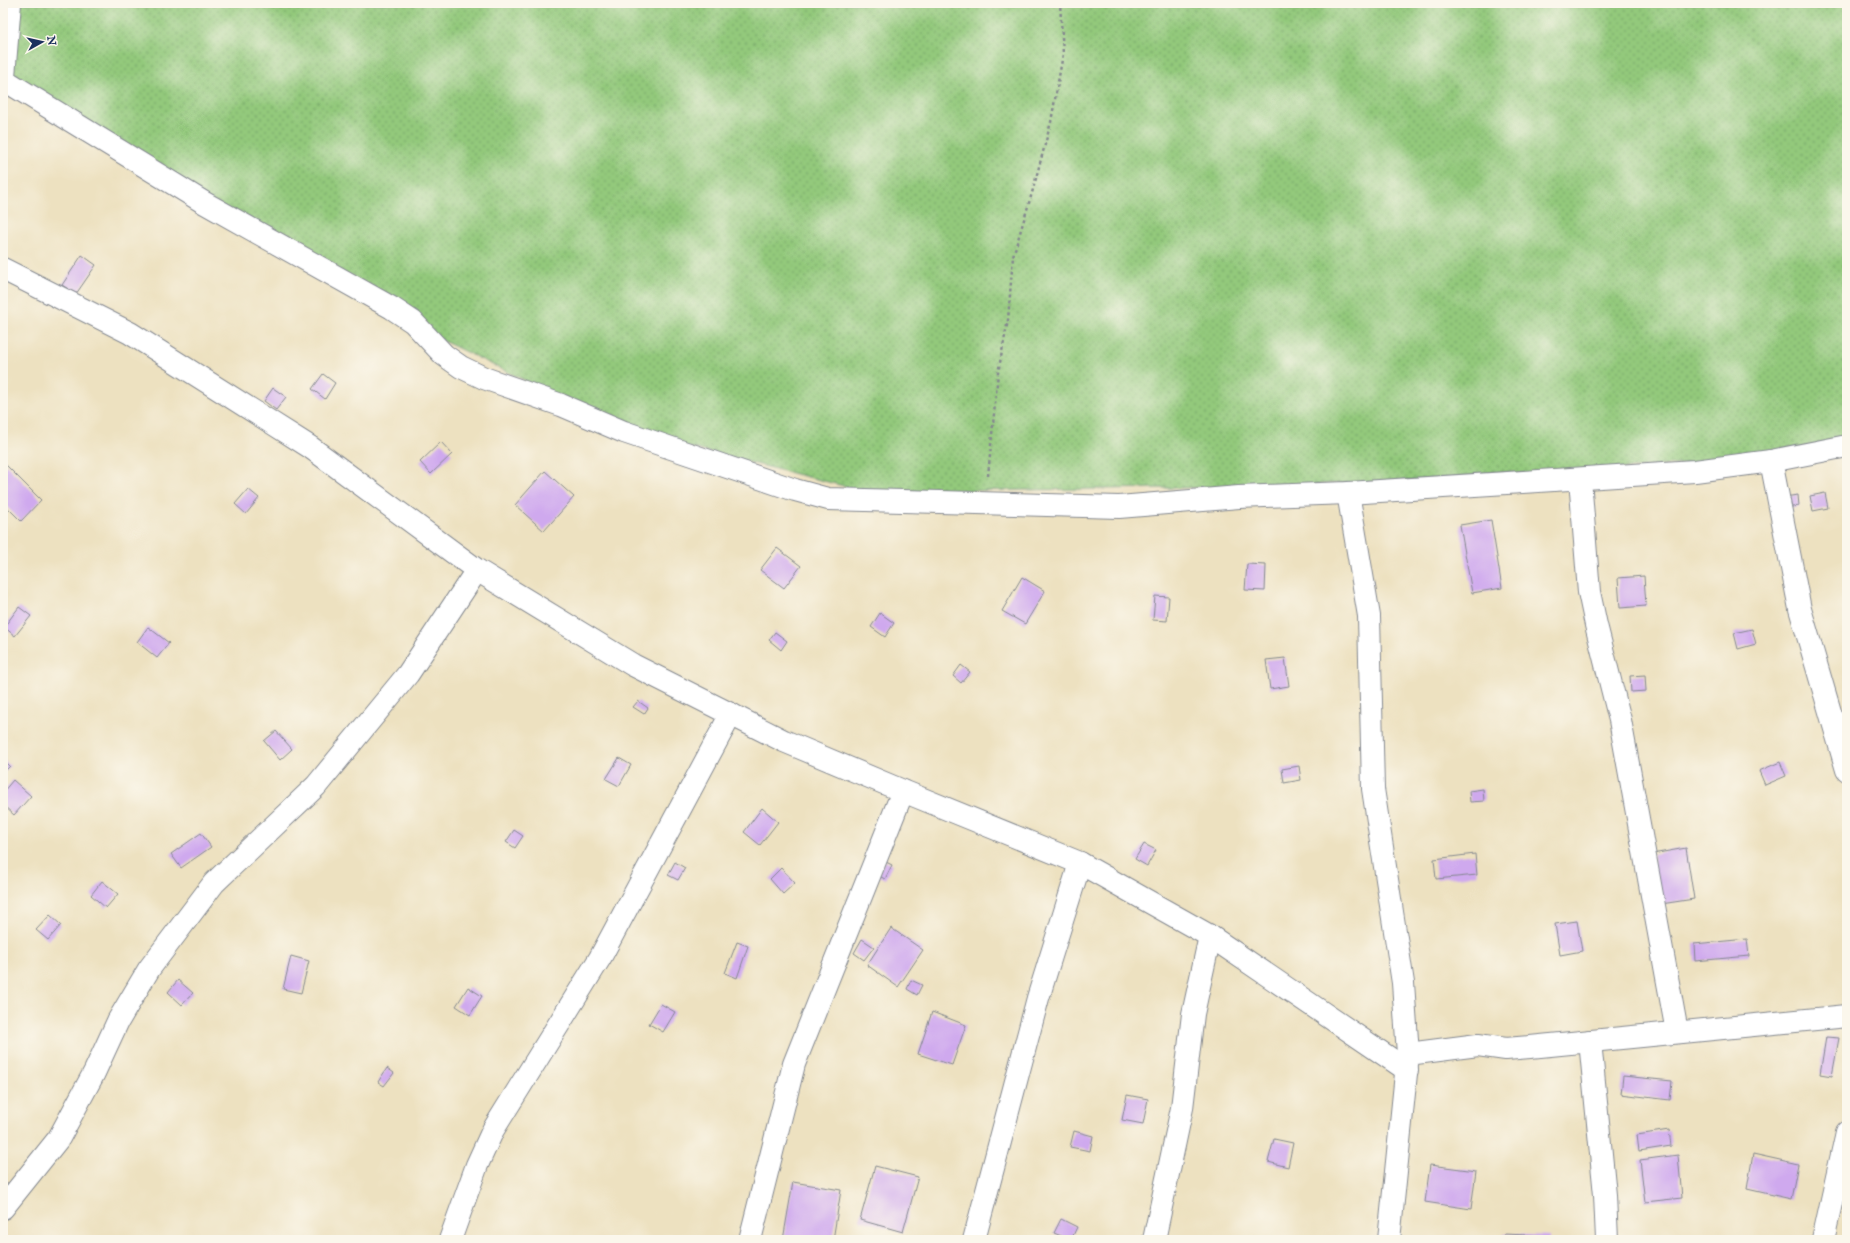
<svg xmlns="http://www.w3.org/2000/svg" width="1850" height="1243" font-family="'IM FELL English',serif">
  <style>
    .grass { fill: url(#grass-dots); stroke: #577c6d }
    .building { fill: #cfa9ee }
    .lines { fill: none; stroke-linecap: round; stroke-linejoin: round }
    .minor-casing { stroke: #84888f; stroke-width: 24 }
    .path { stroke: #84888f; stroke-width: 2.5; stroke-dasharray: 3 3; stroke-linecap: butt }
    .minor { stroke: #fff; stroke-width: 22 }
  </style>
  <defs>
    <pattern id="grass-dots" width="8" height="8" patternUnits="userSpaceOnUse"><rect width="8" height="8" fill="#93c97c"/><path d="M2 2h.1M6 6h.1" fill="none" stroke="#77a469" stroke-width="1.8" stroke-linecap="round"/></pattern>
  </defs>
  <rect width="100%" height="100%" fill="#fbf7ec"/>
  <filter id="ink" filterUnits="userSpaceOnUse"><feTurbulence type="fractalNoise" baseFrequency=".025" numOctaves="2"/><feDisplacementMap in="SourceGraphic" scale="8" xChannelSelector="R" yChannelSelector="G"/><feConvolveMatrix kernelMatrix="1 2 1 2 8 2 1 2 1" color-interpolation-filters="sRGB"/></filter>
  <filter id="wash" filterUnits="userSpaceOnUse"><feTurbulence type="fractalNoise" baseFrequency=".012" numOctaves="4" result="noise"/><feDisplacementMap in="SourceGraphic" scale="16" xChannelSelector="R" yChannelSelector="G"/><feGaussianBlur stdDeviation="0.9" result="paint"/><feColorMatrix in="noise" values="0 0 0 0 0 0 0 0 0 0 0 0 0 0 0 0 0 1.4 0 .05"/><feComposite in="paint" operator="in"/></filter>
  <g filter="url(#wash)">
    <rect width="100%" height="100%" fill="#ede1c0"/>
    <polygon class="grass" points="10,3 1847,3 1847,452 1526,476 1248,487 868,492 636,434 406,323 8,77"/>
    <g id="blocks">
      <g class="building">
        <polygon points="82,255 96,265 76,294 62,285"/>
        <polygon points="323,374 335,383 325,399 312,389"/>
        <polygon points="273,388 286,397 276,410 264,401"/>
        <polygon points="441,442 452,454 431,474 420,462"/>
        <polygon points="6,465 41,500 21,521 3,503 3,467"/>
        <polygon points="545,471 574,497 544,531 515,505"/>
        <polygon points="248,489 259,498 246,514 235,504"/>
        <polygon points="1825,493 1828,508 1813,511 1810,496"/>
        <polygon points="1798,495 1799,506 1786,508 1784,497"/>
        <polygon points="1491,520 1502,588 1472,593 1460,525"/>
        <polygon points="777,548 801,566 784,588 760,570"/>
        <polygon points="1247,564 1266,565 1265,591 1245,590"/>
        <polygon points="1644,576 1646,606 1620,608 1618,578"/>
        <polygon points="1022,577 1045,591 1025,624 1002,611"/>
        <polygon points="1155,596 1169,597 1167,621 1153,620"/>
        <polygon points="19,607 31,616 15,636 4,627"/>
        <polygon points="880,613 894,623 885,637 871,627"/>
        <polygon points="148,627 169,643 157,658 137,642"/>
        <polygon points="1752,629 1756,644 1738,649 1734,633"/>
        <polygon points="775,632 787,641 781,650 769,640"/>
        <polygon points="1285,658 1289,686 1270,689 1266,660"/>
        <polygon points="961,665 970,672 961,683 953,676"/>
        <polygon points="1645,675 1646,691 1631,692 1630,676"/>
        <polygon points="638,701 648,708 644,714 633,707"/>
        <polygon points="276,731 292,749 280,760 264,741"/>
        <polygon points="619,758 631,765 619,786 606,779"/>
        <polygon points="3,759 10,766 3,773"/>
        <polygon points="1780,762 1786,776 1765,785 1759,771"/>
        <polygon points="1299,766 1301,780 1284,783 1282,769"/>
        <polygon points="13,780 31,796 14,815 3,805 3,792"/>
        <polygon points="1483,789 1484,801 1470,802 1469,791"/>
        <polygon points="762,808 778,822 760,845 744,832"/>
        <polygon points="514,830 523,836 515,848 506,842"/>
        <polygon points="201,833 211,847 181,868 171,854"/>
        <polygon points="1144,844 1156,850 1147,866 1135,859"/>
        <polygon points="1686,848 1694,899 1661,904 1652,854"/>
        <polygon points="1475,854 1477,875 1436,879 1434,859"/>
        <polygon points="884,861 892,865 885,879 877,875"/>
        <polygon points="675,862 685,868 678,880 668,875"/>
        <polygon points="781,868 795,883 783,894 770,879"/>
        <polygon points="102,881 118,894 106,908 91,895"/>
        <polygon points="50,915 61,925 48,940 36,930"/>
        <polygon points="1577,921 1582,951 1560,955 1555,924"/>
        <polygon points="891,928 923,950 898,987 867,965"/>
        <polygon points="862,939 874,947 864,960 854,953"/>
        <polygon points="1747,939 1749,956 1695,961 1694,944"/>
        <polygon points="737,942 748,946 737,978 725,973"/>
        <polygon points="291,956 309,961 301,993 283,989"/>
        <polygon points="178,980 193,993 182,1005 168,992"/>
        <polygon points="911,980 922,985 917,995 907,989"/>
        <polygon points="468,987 482,996 470,1015 456,1006"/>
        <polygon points="661,1004 675,1012 663,1032 649,1024"/>
        <polygon points="932,1012 966,1025 952,1065 918,1054"/>
        <polygon points="1826,1037 1839,1038 1832,1076 1820,1074"/>
        <polygon points="387,1068 394,1073 384,1086 378,1082"/>
        <polygon points="1623,1076 1672,1081 1670,1100 1621,1094"/>
        <polygon points="1127,1095 1148,1099 1143,1124 1122,1120"/>
        <polygon points="1669,1130 1671,1146 1639,1151 1637,1135"/>
        <polygon points="1074,1131 1093,1136 1090,1151 1070,1147"/>
        <polygon points="1274,1139 1293,1143 1288,1167 1268,1162"/>
        <polygon points="1753,1154 1798,1164 1791,1199 1747,1189"/>
        <polygon points="1678,1155 1682,1198 1645,1202 1640,1160"/>
        <polygon points="1430,1165 1476,1171 1471,1209 1425,1202"/>
        <polygon points="875,1166 918,1177 903,1232 860,1220"/>
        <polygon points="793,1182 841,1190 833,1240 783,1240"/>
        <polygon points="1061,1219 1077,1227 1071,1240 1054,1233"/>
        <polygon points="1504,1234 1550,1236 1550,1240 1503,1240"/>
      </g>
    </g>
  </g>
  <g filter="url(#ink)">
    <use href="#blocks" fill-opacity="0" stroke="#84888f" stroke-width="1"/>
    <g class="lines">
      <g class="minor-casing">
        <g id="minor">
          <polyline points="10,3 4,76 6,81 203,202 392,308 413,322 444,355 461,367 484,378 561,405 624,432 795,490 828,499 1119,507 1239,497 1348,493 1695,471 1771,461 1847,446"/>
          <polyline points="3,269 130,333 310,447 477,570 633,665 784,741 903,791 1080,863 1210,936 1407,1070"/>
          <polyline points="1771,461 1800,609 1847,770"/>
          <polyline points="1580,479 1589,592 1596,625 1620,720 1677,1032"/>
          <polyline points="1348,493 1369,616 1373,789 1403,983 1408,1054"/>
          <polyline points="1590,1041 1605,1195 1607,1240"/>
          <polyline points="3,1208 59,1138 94,1073 118,1021 149,969 214,883 316,786 408,674 477,570"/>
          <polyline points="450,1240 477,1165 493,1130 600,958 731,714"/>
          <polyline points="750,1240 794,1064 903,791"/>
          <polyline points="974,1240 1038,998 1080,863"/>
          <polyline points="1154,1240 1182,1108 1193,1014 1210,936"/>
          <polyline points="1389,1240 1408,1054 1478,1045 1506,1049 1530,1047 1847,1016"/>
          <polyline points="1823,1240 1847,1132"/>
        </g>
      </g>
      <polyline class="path" points="988,476 998,373 1008,320 1013,256 1032,193 1051,122 1063,54 1060,3"/>
      <use href="#minor" class="minor"/>
    </g>
  </g>
  <rect width="1850" height="1243" fill="none" stroke="#fbf7ec" stroke-width="16"/>
  <g transform="translate(42 42) rotate(82)" stroke="#fbf7ec" stroke-width="3" paint-order="stroke">
  <path d="M0-3L7 15L0 10L-7 15Z" fill="#1b2f5e"/>
  <text y="-6" font-size="11" font-weight="bold" text-anchor="middle" fill="#1b2f5e">N</text>
  </g>
</svg>
